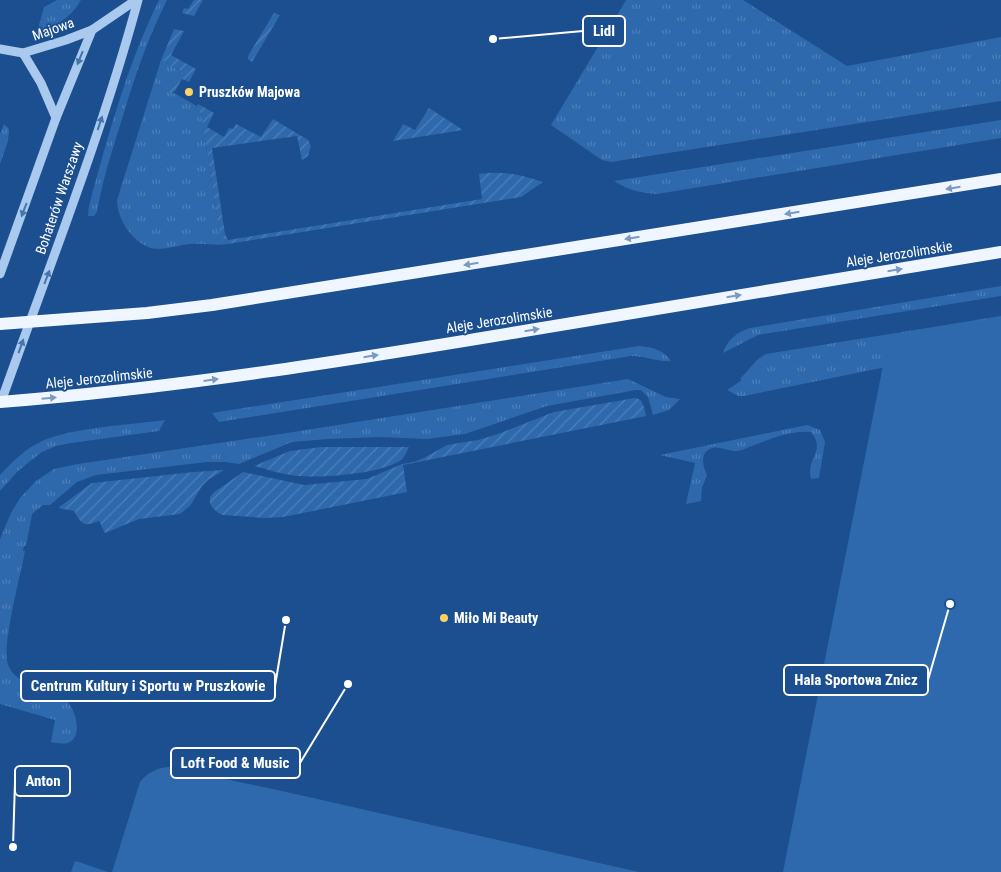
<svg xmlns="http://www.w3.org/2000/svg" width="1001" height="872" font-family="'Roboto Condensed',sans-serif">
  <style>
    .grass { fill: url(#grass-tufts) }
    .park { fill: #2e69ad }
    .garden { fill: url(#garden-furrows) }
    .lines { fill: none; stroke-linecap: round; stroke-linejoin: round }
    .minor { stroke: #a9c9ee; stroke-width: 9 }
    .major { stroke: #f0f6ff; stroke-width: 12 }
    .oneway { fill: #4674ac }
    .oneway2 { fill: #7b9ac1 }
    .poi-dot { fill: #ffd166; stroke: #1b4f8f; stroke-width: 2 }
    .labels { text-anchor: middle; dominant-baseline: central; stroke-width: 4; stroke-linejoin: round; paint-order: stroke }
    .street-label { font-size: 14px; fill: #fff; stroke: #1b4f8f }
    .poi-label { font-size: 14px; font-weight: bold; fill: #fff; stroke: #1b4f8f; text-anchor: start }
    .leader { fill: none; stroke: #fff; stroke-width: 2 }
    .callout-dot { fill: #fff; stroke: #1b4f8f; stroke-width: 2 }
    .callout { fill: #1b4f8f; stroke: #fff; stroke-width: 2 }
    .callout-label { font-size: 15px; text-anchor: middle; font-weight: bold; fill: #fff }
  </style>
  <defs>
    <pattern id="grass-tufts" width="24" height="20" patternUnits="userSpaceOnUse" patternTransform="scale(1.25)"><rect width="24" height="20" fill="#2e69ad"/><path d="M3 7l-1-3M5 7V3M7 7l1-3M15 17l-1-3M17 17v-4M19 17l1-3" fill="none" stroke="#4d80b9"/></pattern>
    <pattern id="garden-furrows" width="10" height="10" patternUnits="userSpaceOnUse" patternTransform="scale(1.25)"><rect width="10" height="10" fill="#2e69ad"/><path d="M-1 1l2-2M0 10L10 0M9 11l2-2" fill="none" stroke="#4d80b9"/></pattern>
  </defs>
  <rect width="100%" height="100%" fill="#1b4f8f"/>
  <g class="grass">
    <path d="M57 0H81C72 17 55 27 37 32L44 7Z"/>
    <path d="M159 0H167C148 38 134 78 122 119 112 151 103 178 97 212L94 216H88L89 206C108 136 127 65 159 0Z"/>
    <polygon points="626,0 743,0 847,66 1001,37 1001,101 611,162 602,160 551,125"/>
    <path d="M161 60 181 71 169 94 172 92 197 106 195 110 201 113 220 234 228 244C215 246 203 243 190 244 178 245 163 251 151 248 132 242 117 219 117 200Z"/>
    <path d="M1001 120V138L657 194C640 193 628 190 614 181Z"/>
    <polygon points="4,124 9,129 8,141 0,164 0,134"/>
    <path d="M1001 286V296L758 335 723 353C727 340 737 332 750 328Z"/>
    <polygon points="1001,316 1001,376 901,364 744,396 738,396 727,390 742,380 740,379 757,360 766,354"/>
    <path d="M639 346C652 347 664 350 671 361 657 362 645 356 631 356L219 422 212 413Z"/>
    <path d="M628 379 666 397 680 399 669 410 653 415 648 397 641 390H636L547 406 465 434 427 439 379 437 328 439 292 442 239 464 225 462H207L96 475 77 482 50 505H43L32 514 26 546H24L23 551H25C21 574 1 647 8 665 18 688 45 685 63 697 74 705 84 733 70 742 64 745 58 743 51 742L55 720 0 704V539L11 513 20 498 36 481 54 469 78 464 287 433Z"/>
    <path d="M165 420 159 431 71 443 56 446 42 452 29 462 17 472 0 491V475C12 462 25 449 42 441 75 427 129 425 165 420Z"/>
    <path d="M807 425 820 430 825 442 819 478 811 479C805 459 827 451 811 432 790 430 771 439 752 446 746 448 739 452 733 451 724 449 712 443 705 453 701 460 704 469 707 475L702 488 701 501 686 504 695 463 660 455Z"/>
  </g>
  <g class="park">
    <polygon points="1001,317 1001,872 783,872 889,335"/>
    <path d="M169 767 291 793 639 872H112L140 782C148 772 157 768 169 767Z"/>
    <polygon points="75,861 79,862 108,872 71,872"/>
  </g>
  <g class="garden">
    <polygon points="194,0 203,0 194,16 182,13 184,8 188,9"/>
    <polygon points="274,13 280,15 252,62 248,59 248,56"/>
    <polygon points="174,29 184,31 171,55 196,69 189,82 182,79 175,91 168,94 181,71 161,60"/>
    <path d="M198 104 214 113 207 127 224 137 229 128 233 129 236 124 261 137 273 119 308 140 311 146 308 156 302 160 297 136 212 148 225 234 228 240 482 199 479 174C504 171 519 174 543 182L521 197 228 244 220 235 201 113 195 110Z"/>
    <polygon points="429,108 463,130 393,141 403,124 415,130"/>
    <path d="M635 398C644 399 644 408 646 416L403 465 407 492 283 517 265 518 223 515C213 511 205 502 213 493L243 472 304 485 367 479 402 464 414 462 424 458 447 445 478 440 498 434 554 412Z"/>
    <path d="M321 447H409C407 451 405 457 401 460 381 474 324 478 299 476 284 475 269 470 254 466L290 451Z"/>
    <path d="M224 470 208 480 202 486 190 506 180 514 139 519 105 533 99 521C84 527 82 525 74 511L58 508 92 483 194 472Z"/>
  </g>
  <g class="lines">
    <g class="minor">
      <polyline points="0,49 23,53 66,40 92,30"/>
      <polyline points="23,53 41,83 56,118"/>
      <polyline points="0,274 56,118 92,30 136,0"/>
      <path d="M1 402C48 269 101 137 138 0"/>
    </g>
    <g class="major">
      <polyline points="0,324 147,313 212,305 1001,179"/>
      <path d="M0 402C176 388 350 360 524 331 683 305 842 279 1001 252"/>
    </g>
  </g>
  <defs><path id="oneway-solid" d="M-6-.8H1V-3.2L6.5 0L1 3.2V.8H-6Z" transform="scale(1.25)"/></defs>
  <g class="oneway">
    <use href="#oneway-solid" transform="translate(80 58) rotate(112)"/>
    <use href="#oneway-solid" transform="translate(100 123) rotate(-72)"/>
    <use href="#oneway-solid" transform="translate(24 210) rotate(111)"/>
    <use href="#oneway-solid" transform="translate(47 277) rotate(-69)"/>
    <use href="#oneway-solid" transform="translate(21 346) rotate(-70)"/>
  </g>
  <g class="oneway2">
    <use href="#oneway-solid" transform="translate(953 188) rotate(171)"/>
    <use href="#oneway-solid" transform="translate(792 213) rotate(171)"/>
    <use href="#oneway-solid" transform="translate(632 238) rotate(171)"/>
    <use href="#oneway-solid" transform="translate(471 264) rotate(171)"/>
    <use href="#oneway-solid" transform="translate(895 270) rotate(-9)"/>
    <use href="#oneway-solid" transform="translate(734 296) rotate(-9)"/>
    <use href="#oneway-solid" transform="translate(532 330) rotate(-9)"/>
    <use href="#oneway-solid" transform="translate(371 356) rotate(-9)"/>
    <use href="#oneway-solid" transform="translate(211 380) rotate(-8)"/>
    <use href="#oneway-solid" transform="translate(49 398) rotate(-5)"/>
  </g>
  <g class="poi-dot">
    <circle cx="189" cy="92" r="5"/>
    <circle cx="444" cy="618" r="5"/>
  </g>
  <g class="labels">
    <g class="street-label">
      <text transform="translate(53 29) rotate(-19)">Majowa</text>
      <text transform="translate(59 198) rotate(-71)">Bohaterów Warszawy</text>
      <text transform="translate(899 254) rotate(-9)">Aleje Jerozolimskie</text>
      <text transform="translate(499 320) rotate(-9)">Aleje Jerozolimskie</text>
      <text transform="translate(99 378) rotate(-6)">Aleje Jerozolimskie</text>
    </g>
    <g class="poi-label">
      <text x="199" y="92">Pruszków Majowa</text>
      <text x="454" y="618">Miło Mi Beauty</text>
    </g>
  </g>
  <path class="leader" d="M493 39L583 31M950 604L928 680M286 620L275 686M348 684L300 763M13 847L15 781"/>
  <g class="callout-dot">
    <circle cx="493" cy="39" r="5"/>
    <circle cx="950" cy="604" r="5"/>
    <circle cx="286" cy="620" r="5"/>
    <circle cx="348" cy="684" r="5"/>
    <circle cx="13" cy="847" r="5"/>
  </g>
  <g class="callout">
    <rect x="583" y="16" width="42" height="30" rx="5"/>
    <rect x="784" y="665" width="144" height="30" rx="5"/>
    <rect x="21" y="671" width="254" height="30" rx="5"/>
    <rect x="171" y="748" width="129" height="30" rx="5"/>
    <rect x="15" y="766" width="55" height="30" rx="5"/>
  </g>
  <g class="callout-label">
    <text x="604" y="36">Lidl</text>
    <text x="856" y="685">Hala Sportowa Znicz</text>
    <text x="148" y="691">Centrum Kultury i Sportu w Pruszkowie</text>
    <text x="235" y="768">Loft Food &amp; Music</text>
    <text x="43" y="786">Anton</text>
  </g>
</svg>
